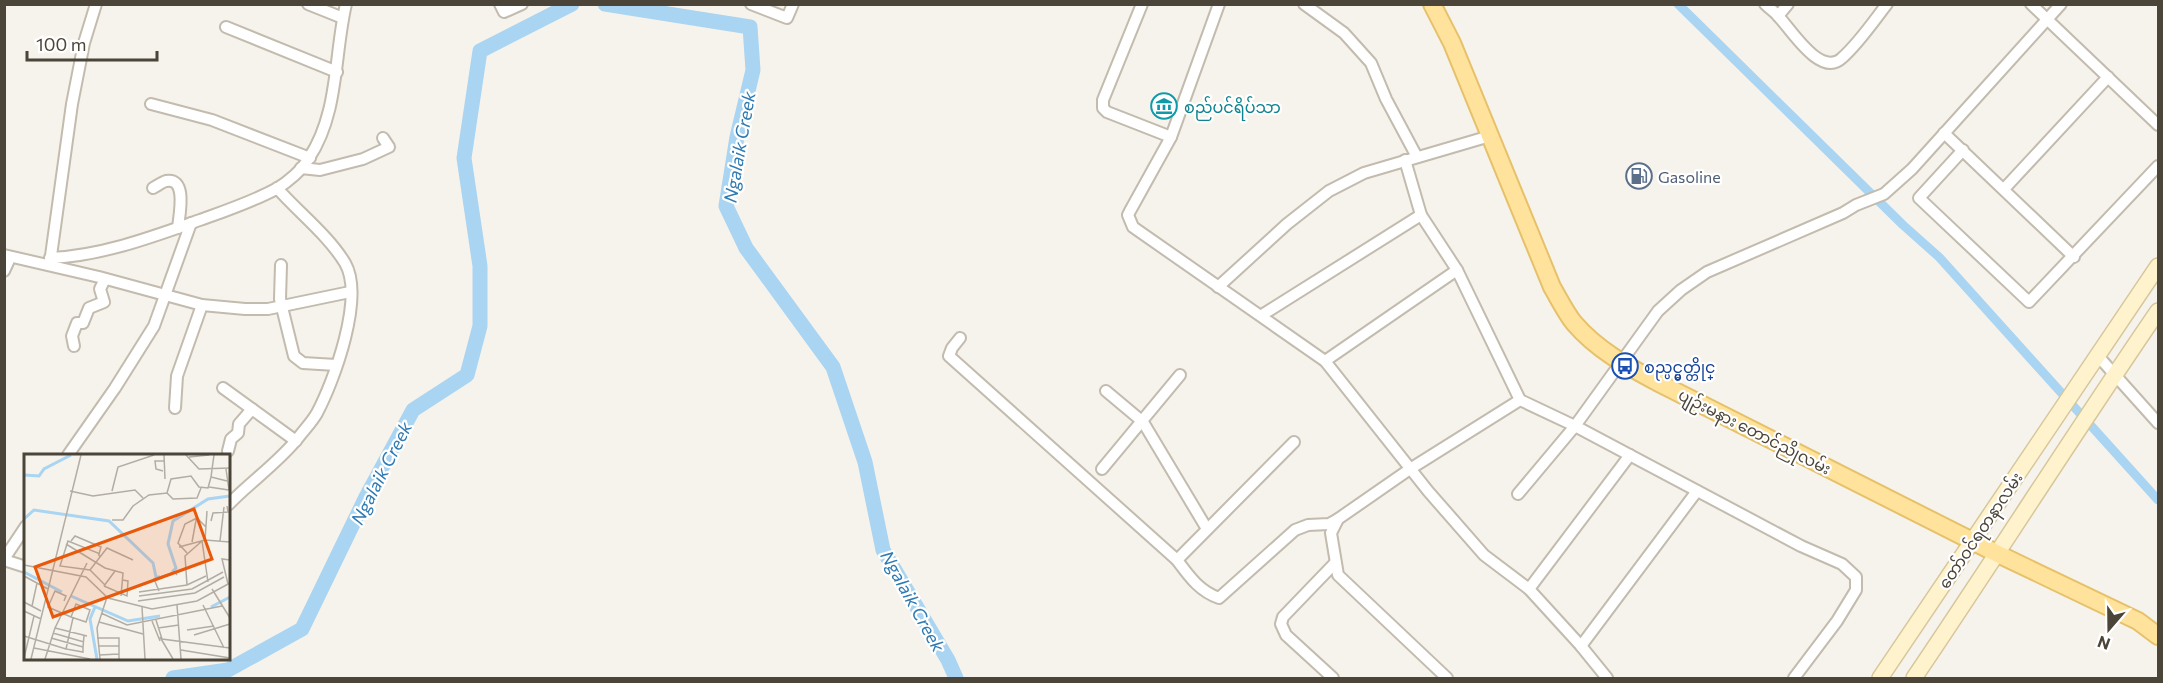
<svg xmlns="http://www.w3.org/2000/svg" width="2163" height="683" font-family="Commissioner,'Noto Sans Myanmar',sans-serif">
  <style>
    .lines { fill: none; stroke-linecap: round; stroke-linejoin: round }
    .canal { stroke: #a9d4f2; stroke-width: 9 }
    .river { stroke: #a9d4f2; stroke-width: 15 }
    .street-casing { stroke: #c2bbae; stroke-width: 14 }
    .secondary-casing { stroke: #d6c79b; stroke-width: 18 }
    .primary-casing { stroke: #e6c16a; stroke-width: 20 }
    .street { stroke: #fff; stroke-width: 10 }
    .secondary { stroke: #fff3cd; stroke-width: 15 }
    .primary { stroke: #ffe39c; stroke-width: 16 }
    .labels { text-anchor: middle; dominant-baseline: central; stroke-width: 4.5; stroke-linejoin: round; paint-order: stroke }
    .culture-label { font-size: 16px; fill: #0d838f; stroke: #fff; text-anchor: start }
    .service-label { font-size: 16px; fill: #4e5e75; stroke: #fff; text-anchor: start }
    .transit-label { font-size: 16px; fill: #164399; stroke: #fff; text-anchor: start }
    .street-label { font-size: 16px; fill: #4b4439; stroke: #fff }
    .water-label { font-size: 18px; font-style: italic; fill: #2e7ab2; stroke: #fff }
    .inset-river { fill: none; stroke: #a9d4f2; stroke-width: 3 }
    .inset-road { fill: none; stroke: #b2ada4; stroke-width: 1.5 }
    .view { fill: #e8590c; fill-opacity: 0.15; stroke: #e8590c; stroke-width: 3 }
    .inset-edge { fill: none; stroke: #4b4439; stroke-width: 3 }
  </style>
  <rect width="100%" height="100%" fill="#f6f3ec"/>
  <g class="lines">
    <polyline class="canal" points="1678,4 1903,225 1939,257 2158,500"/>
    <g class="river">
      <polyline points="605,4 750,27 753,70 737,137 726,206 746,248 833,367 865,462 883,550 948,660 956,678"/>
      <polyline points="173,678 228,670 302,629 366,497 413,410 467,375 480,326 480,266 464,158 480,51 572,4"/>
    </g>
    <g class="street-casing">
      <g id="street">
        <polyline points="308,4 343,18"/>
        <polyline points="500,4 504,12 522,4"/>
        <polyline points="751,4 787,18 793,4"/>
        <polyline points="1142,4 1103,100 1103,108 1107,112 1171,137"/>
        <polyline points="1219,4 1171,137 1130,211 1128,215 1133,227 1325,361 1428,491 1484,555 1529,589 1581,646 1607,678"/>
        <polyline points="1304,4 1344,33 1371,63 1386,99 1417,157"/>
        <path d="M1765 4C1770 9 1775 12 1779 17 1792 31 1821 78 1842 58 1859 43 1873 22 1887 4"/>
        <polyline points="2031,4 2158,125"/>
        <polyline points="1778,16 1788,4"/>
        <polyline points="226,27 337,72"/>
        <polyline points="151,104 212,120 310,158"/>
        <polyline points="1944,133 2074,257"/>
        <polyline points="1963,150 1919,198 2029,302 2158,166"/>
        <polyline points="1405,160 1421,215 1457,270 1520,400 1575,426 1801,546 1842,564 1856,577 1856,590 1837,621 1794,678"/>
        <polyline points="301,168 320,170 363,159 389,147 383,138"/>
        <path d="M153 188C157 186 162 182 166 181 188 177 179 216 178 228"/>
        <polyline points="2004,189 2108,77"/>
        <polyline points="4,255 99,277 202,305 245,309 268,309 350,292"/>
        <path d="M50 258C101 256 152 237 200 220 225 211 252 202 276 189 288 182 302 170 309 158 339 113 334 55 346 4"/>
        <polyline points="50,263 72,104 84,43 96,4"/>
        <polyline points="281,265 280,299 294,356 303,363 336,365"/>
        <polyline points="4,271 10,258"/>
        <polyline points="1218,287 1287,224 1329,191 1364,173 1490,136"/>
        <polyline points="1262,315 1421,215"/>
        <path d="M960 338 952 348 949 356 1177 560C1189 576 1199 591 1219 598L1295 530 1308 525 1329 524 1338 519"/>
        <polyline points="74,346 72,336 77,323 83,323 89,308 104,302 100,289 105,279"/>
        <polyline points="2098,356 2158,423"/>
        <polyline points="1325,361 1457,270"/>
        <polyline points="223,388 296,441"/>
        <polyline points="1106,391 1143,422 1207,529"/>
        <polyline points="175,408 177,376 202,305"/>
        <polyline points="228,451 231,439 238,433 239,424 252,409"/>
        <polyline points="68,455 115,388 154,326 191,223"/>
        <polyline points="1102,469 1180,375"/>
        <polyline points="1518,494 1575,426 1658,311 1681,290 1707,272 1843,213 1856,205 1884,194 1912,169 2061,4"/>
        <path d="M228 505C250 482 278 463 298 438 304 430 312 422 317 413 334 381 365 297 345 263 328 235 299 213 277 188"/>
        <polyline points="4,559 26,526"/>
        <polyline points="4,560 26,567"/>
        <polyline points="1177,560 1294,442"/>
        <polyline points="1529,589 1630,455"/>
        <polyline points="1581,646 1697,491"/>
        <polyline points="1333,678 1286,635 1281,624 1283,617 1335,563"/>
        <polyline points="1447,678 1338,575 1331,533 1338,519 1410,469 1520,400"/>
      </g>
    </g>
    <g class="secondary-casing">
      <g id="secondary">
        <polyline points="1880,678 2158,266"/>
        <path d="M1914 678C1996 557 2075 432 2158 311"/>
      </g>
    </g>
    <g class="primary-casing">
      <path id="primary" d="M1432 4 1452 43 1552 287C1559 299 1566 313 1574 323 1597 350 1627 366 1657 382L1998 554 2138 621 2158 636"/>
    </g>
    <use href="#street" class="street"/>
    <use href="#secondary" class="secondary"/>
    <use href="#primary" class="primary"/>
  </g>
  <defs>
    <g id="museum-ring" transform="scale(1.35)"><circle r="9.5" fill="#fff" stroke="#0f9aa8" stroke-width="1.5"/><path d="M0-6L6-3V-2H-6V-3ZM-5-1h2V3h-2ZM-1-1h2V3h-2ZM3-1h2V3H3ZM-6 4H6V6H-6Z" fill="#0f9aa8"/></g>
    <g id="fuel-ring" transform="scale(1.35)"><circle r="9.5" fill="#fff" stroke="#5c6f8a" stroke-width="1.5"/><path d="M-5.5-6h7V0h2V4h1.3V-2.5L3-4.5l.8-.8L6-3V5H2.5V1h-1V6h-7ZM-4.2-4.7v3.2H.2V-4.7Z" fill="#5c6f8a"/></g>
    <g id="bus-ring" transform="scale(1.35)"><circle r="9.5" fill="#fff" stroke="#1a4fb4" stroke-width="1.5"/><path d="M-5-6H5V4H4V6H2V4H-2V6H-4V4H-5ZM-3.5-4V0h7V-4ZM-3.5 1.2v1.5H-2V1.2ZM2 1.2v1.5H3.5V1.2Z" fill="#1a4fb4"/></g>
  </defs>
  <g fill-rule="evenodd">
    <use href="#museum-ring" x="1164" y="106"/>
    <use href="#fuel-ring" x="1639" y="176"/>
    <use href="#bus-ring" x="1625" y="366"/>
  </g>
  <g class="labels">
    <g class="culture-label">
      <text x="1184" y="106">စည်ပင်ရိပ်သာ</text>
    </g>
    <g class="service-label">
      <text x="1658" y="176">Gasoline</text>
    </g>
    <g class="transit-label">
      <text x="1644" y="366">စည္ပင္မွတ္တိုင္</text>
    </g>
    <g class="street-label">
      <text transform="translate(1755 431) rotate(27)">ပျဉ်းမနား တောင်ညိုလမ်း</text>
      <text transform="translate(1980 530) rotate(-56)">တော်ဝင်ရတနာလမ်း</text>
    </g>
    <g class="water-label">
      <text transform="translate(739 147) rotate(-80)">Ngalaik Creek</text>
      <text transform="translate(381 473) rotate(-63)">Ngalaik Creek</text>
      <text transform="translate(913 601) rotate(61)">Ngalaik Creek</text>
    </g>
  </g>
  <g transform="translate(24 454)">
    <rect width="206" height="206" fill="#f6f3ec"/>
    <path class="inset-river" d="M0 21 15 22 20 15 47 1M0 65 10 56 85 67 129 109 132 123H136M0 118 38 138M148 118 152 114 144 90 149 67 184 45 206 42M47 142 104 167 136 162M71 153 66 165 73 205M187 153 206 143"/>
    <path class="inset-road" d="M140 1 141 25M162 1 175 15 206 14M190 1 187 23 203 27M165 3 185 1M139 17 132 15 131 7H140M185 33 205 36 202 15M46 37 69 42 111 36 119 44M88 37 94 13 130 1M143 39 147 25 167 22 175 33 184 34 187 23M88 66H99L109 52 125 41 143 39 149 45 173 44 177 34M187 67 189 59 204 58 203 52M181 86 183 57M47 87 51 82 77 93 75 100M178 87 184 128M196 87 200 53M168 88 173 61M42 90 81 114 99 119 97 142M155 93 181 86 206 88M163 99 154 89 161 70 173 64 182 73M76 103 83 94 109 106M0 111 62 123 84 144 128 155 173 147 206 129M66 116 76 103 74 99 44 87 36 112 66 116 81 131M0 122 24 135M204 130 198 105 206 106M163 131 161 102 178 87M80 132 103 142 104 127 98 126M80 132 91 117M188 135 206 164M135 137 130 125 151 118 153 121M115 138 163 131 182 122M115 142 168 135 199 118M40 147 42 142 31 137 24 153 47 163 62 168 66 156 52 150 47 163M114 147 171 139 200 123M0 148 17 157M153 151 157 205M179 151 200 194M8 152 13 129M118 153 121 205M0 157 17 165M77 159 103 171 198 152M49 164 42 195 59 198V193M132 166 138 185 206 194M128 167 136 187M75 168 119 180M134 174 155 171M163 176 190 172M29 179 60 188M170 181 206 170M0 182 42 195M63 182 31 174 63 109M136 183 149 205M27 184 59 193 60 182M73 184H95V205M74 192H95M10 194 66 205M157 196 206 204M75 201 95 200M0 204 10 162M7 205 57 1M21 205 31 174M76 205 73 174 83 143"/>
    <path class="view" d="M170 55 188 105 29 163 11 113Z"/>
    <rect width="206" height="206" class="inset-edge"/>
  </g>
  <rect width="2163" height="683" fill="none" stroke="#4b4439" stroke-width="12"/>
  <g transform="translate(2109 629) rotate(200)" stroke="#ffffff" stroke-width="4.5" paint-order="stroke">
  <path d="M0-4.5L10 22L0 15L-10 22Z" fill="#4b4439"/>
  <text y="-9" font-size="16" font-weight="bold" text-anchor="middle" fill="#4b4439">N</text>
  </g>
  <path d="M27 51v9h130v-9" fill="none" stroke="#4b4439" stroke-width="3"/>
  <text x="36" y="51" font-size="18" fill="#4b4439" stroke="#ffffff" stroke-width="4.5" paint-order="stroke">100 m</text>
</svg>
